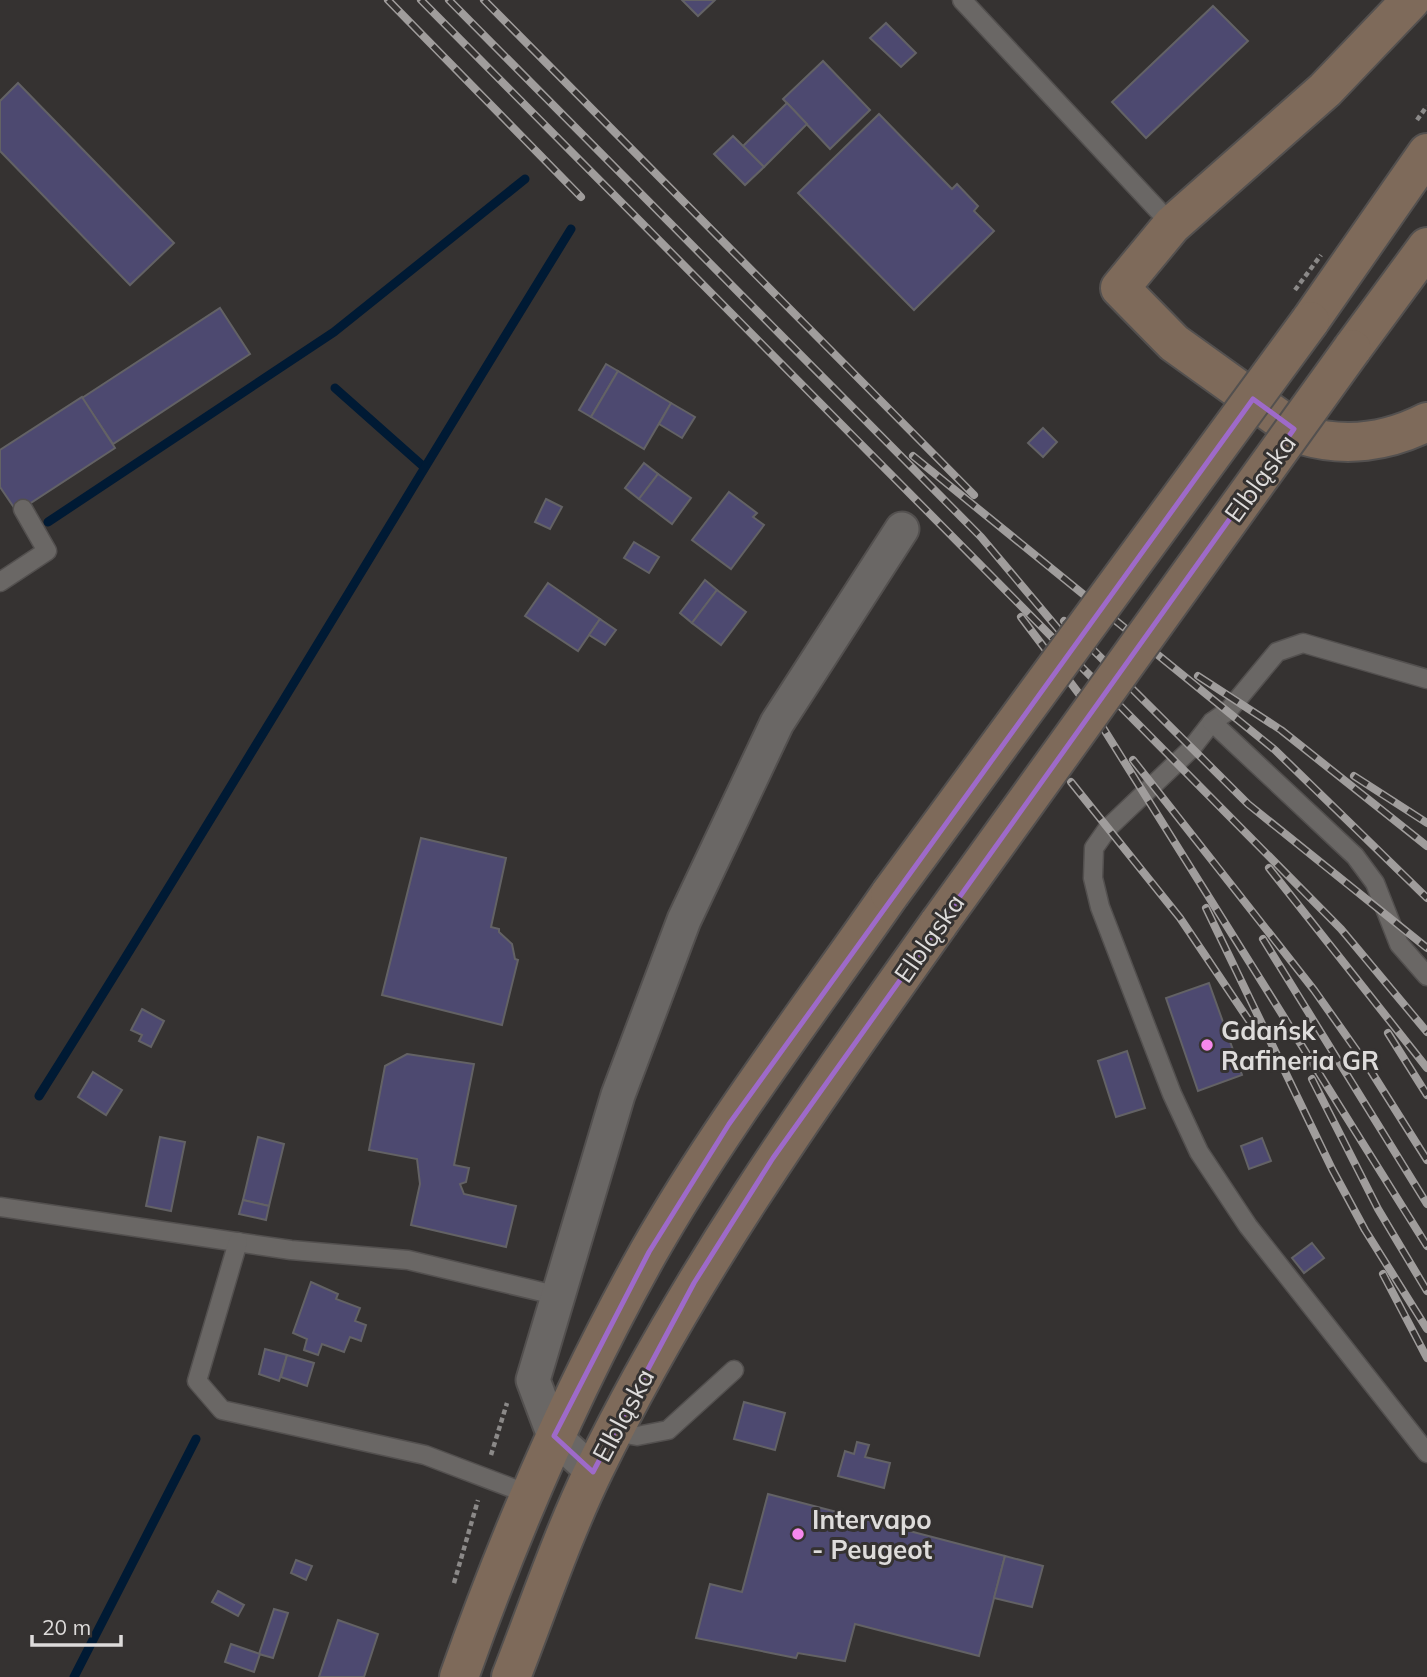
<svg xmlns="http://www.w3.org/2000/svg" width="1427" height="1677" font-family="Mulish,sans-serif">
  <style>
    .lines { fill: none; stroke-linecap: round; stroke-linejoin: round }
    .stream { stroke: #001a34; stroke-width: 9 }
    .building { fill: #4d4970; stroke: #636265; stroke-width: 2 }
    .lane-casing { stroke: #53504f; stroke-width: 21 }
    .street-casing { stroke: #53504f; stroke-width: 37 }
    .secondary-casing { stroke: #53504f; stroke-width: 42 }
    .path { stroke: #8b8988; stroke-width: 4.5; stroke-dasharray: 5 3.5; stroke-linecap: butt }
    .lane { stroke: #6a6765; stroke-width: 18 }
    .street { stroke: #6a6765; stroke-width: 33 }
    .secondary { stroke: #7e6a5a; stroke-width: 38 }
    .rail-casing { stroke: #a09d9c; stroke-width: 8 }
    .rail { stroke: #353231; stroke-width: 5; stroke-dasharray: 16; stroke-linecap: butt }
    .secondary-bridge-casing { stroke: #53504f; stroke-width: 42; stroke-linecap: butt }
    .path-bridge { stroke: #8b8988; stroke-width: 4.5; stroke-dasharray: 5 3.5; stroke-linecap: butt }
    .secondary-bridge { stroke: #7e6a5a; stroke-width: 38 }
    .marked { fill: none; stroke: #9e6ac9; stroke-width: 5; stroke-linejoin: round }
    .poi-dot { fill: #f788ec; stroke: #353231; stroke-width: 2.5 }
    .labels { text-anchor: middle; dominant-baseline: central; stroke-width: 6; stroke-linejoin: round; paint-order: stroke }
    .street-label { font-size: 26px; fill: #dedcdb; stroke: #353231 }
    .poi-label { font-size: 26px; font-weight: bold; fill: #dedcdb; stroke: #353231; text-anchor: start }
  </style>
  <rect width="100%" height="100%" fill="#353231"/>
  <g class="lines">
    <g class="stream">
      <polyline points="335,388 424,467"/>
      <polyline points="48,522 334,332 525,179"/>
      <path d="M39 1096C220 809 393 517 571 229"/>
      <polyline points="74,1677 196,1439"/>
    </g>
  </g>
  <g class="building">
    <polygon points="682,0 715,0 698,16"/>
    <polygon points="1213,6 1248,41 1146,138 1112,102"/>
    <polygon points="886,23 916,53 901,67 870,38"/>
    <polygon points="823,61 870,110 830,149 783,99"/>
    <polygon points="18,83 174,243 130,285 0,151 0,101"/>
    <polygon points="787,103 807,124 764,167 743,146"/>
    <polygon points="879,114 952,189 957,184 978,206 974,211 994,231 914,310 798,193"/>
    <polygon points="733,136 764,167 745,185 714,154"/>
    <polygon points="220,308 250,354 113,444 82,398"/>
    <polygon points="606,364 618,371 591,417 579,410"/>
    <polygon points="618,371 671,403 644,449 591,417"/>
    <polygon points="82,397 115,448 17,512 0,487 0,450"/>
    <polygon points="671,403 695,417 682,438 659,424"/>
    <polygon points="1043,428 1057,442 1043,457 1028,443"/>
    <polygon points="644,463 658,474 639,499 625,488"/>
    <polygon points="658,474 691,498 672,524 639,499"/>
    <polygon points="729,492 757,513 753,517 764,525 731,569 692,540"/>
    <polygon points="546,499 562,507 550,529 535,522"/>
    <polygon points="634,542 659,557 649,573 624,558"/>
    <polygon points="705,580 717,590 692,623 680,613"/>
    <polygon points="548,583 600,619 578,651 525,616"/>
    <polygon points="717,590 746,612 721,645 692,623"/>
    <polygon points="600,619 616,630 605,645 589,635"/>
    <polygon points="421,838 506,858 491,927 499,929 499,932 512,944 515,959 518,960 502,1025 382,995"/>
    <polygon points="1209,983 1242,1075 1198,1091 1166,998"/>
    <polygon points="142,1009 164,1021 151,1047 139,1041 142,1035 131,1030"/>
    <polygon points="1127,1051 1145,1108 1116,1117 1098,1061"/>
    <polygon points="407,1054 474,1064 454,1165 469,1168 466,1182 460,1184 464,1194 516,1206 506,1247 411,1225 420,1184 417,1159 369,1150 385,1066"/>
    <polygon points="93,1072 122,1090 106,1115 78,1097"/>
    <polygon points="160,1137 185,1142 171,1211 146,1206"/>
    <polygon points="258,1137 284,1144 269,1206 243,1200"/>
    <polygon points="1262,1138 1271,1161 1249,1169 1241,1146"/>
    <polygon points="243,1200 269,1206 266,1220 239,1214"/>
    <polygon points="1312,1243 1324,1258 1304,1273 1292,1258"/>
    <polygon points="311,1282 338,1294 336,1299 360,1308 355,1321 366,1325 361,1341 350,1337 344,1352 322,1344 318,1355 304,1350 307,1339 293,1333"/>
    <polygon points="265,1349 287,1355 279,1381 259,1374"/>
    <polygon points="287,1355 314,1363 307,1386 281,1377"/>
    <polygon points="744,1402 785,1413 775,1450 734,1439"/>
    <polygon points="857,1442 869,1445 865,1457 890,1463 884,1488 838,1476 845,1451 854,1454"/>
    <polygon points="768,1494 1005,1556 979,1656 855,1624 845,1661 798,1653 796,1658 696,1638 710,1584 742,1592"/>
    <polygon points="1005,1556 1043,1566 1032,1607 994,1598"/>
    <polygon points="296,1560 312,1566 306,1580 291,1573"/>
    <polygon points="218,1591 244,1605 238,1616 212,1602"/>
    <polygon points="274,1609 288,1613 273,1658 259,1654"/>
    <polygon points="338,1620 378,1634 364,1677 319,1677"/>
    <polygon points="231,1644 260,1654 254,1672 225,1662"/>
  </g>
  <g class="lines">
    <g class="lane-casing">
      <g id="lane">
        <polyline points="962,0 1172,225"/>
        <polyline points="0,582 47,551 23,509"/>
        <polyline points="1427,679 1303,643 1277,652 1228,711 1212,722 1191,749 1108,828 1094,848 1093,878 1100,907 1172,1094 1199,1152 1248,1226 1427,1453"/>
        <polyline points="1212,722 1355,856 1375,883 1399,944 1427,976"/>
        <polyline points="0,1207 291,1250 408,1260 559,1296"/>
        <polyline points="238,1242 197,1381 222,1410 425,1455 528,1494"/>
        <polyline points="614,1432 637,1436 668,1430 734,1370"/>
      </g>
    </g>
    <g class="street-casing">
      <polyline id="street" points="593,1472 554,1436 533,1380 618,1095 684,920 777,723 902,529"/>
    </g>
    <g class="secondary-casing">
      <g id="secondary">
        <path d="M1411 0 1325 90 1172 225 1120 288 1174 343 1302 435C1345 448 1388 442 1427 422"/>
        <polyline points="1310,321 1427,153"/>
        <polyline points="1352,349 1427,247"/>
        <path d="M459 1677C511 1530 572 1389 648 1253 719 1128 808 1012 890 894"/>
        <path d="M511 1677C538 1608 562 1536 594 1470 690 1273 813 1101 939 923"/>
      </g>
    </g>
    <g class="path">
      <polyline points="1417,120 1427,106"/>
      <polyline points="491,1455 507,1403"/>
      <polyline points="454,1583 478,1500"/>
    </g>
    <use href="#lane" class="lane"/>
    <use href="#street" class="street"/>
    <use href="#secondary" class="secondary"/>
    <g class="rail-casing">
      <g id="rail">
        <polyline points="388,0 581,197"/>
        <polyline points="421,0 1341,929 1427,1032"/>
        <polyline points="449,0 981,537 1075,649"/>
        <polyline points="484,0 974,495"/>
        <polyline points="913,456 1275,750 1427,898"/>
        <polyline points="1021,617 1095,715 1427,1246"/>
        <polyline points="1064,621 1248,804 1427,948"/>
        <polyline points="1198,676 1281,730 1427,846"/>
        <polyline points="1133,760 1314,990 1369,1068 1427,1160"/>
        <polyline points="1354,776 1427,823"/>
        <polyline points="1071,782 1180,918 1258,1034"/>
        <polyline points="1269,868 1427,1068"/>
        <polyline points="1206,908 1332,1169 1365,1230 1427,1329"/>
        <polyline points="1263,939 1427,1204"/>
        <polyline points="1388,1033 1427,1095"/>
        <polyline points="1312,1079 1378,1209 1427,1291"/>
        <polyline points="1383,1274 1427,1358"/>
      </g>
    </g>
    <use href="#rail" class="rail"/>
    <g class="secondary-bridge-casing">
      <g id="secondary-bridge">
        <polyline points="890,894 1310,321"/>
        <polyline points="939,923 1352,349"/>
      </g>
    </g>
    <polyline class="path-bridge" points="1295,290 1321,255"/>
    <use href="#secondary-bridge" class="secondary-bridge"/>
  </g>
  <path class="marked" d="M1253 399 1294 429 773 1158 694 1283 593 1472 554 1436 649 1252 729 1124Z"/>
  <g class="poi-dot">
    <circle cx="1207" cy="1045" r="7"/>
    <circle cx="798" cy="1534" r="7"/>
  </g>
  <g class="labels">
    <g class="street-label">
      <text transform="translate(1260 478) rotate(-54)">Elbląska</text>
      <text transform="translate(929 938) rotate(-55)">Elbląska</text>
      <text transform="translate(623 1415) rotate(-62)">Elbląska</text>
    </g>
    <g class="poi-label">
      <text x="1221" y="1030">Gdańsk<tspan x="1221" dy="30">Rafineria GR</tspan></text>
      <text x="812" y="1519">Intervapo<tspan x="812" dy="30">- Peugeot</tspan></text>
    </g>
  </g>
  <path d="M32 1635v10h89v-10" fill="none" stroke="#dedcdb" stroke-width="3.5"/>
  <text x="42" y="1635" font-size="21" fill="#dedcdb" stroke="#353231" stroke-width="5" paint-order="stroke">20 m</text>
</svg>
